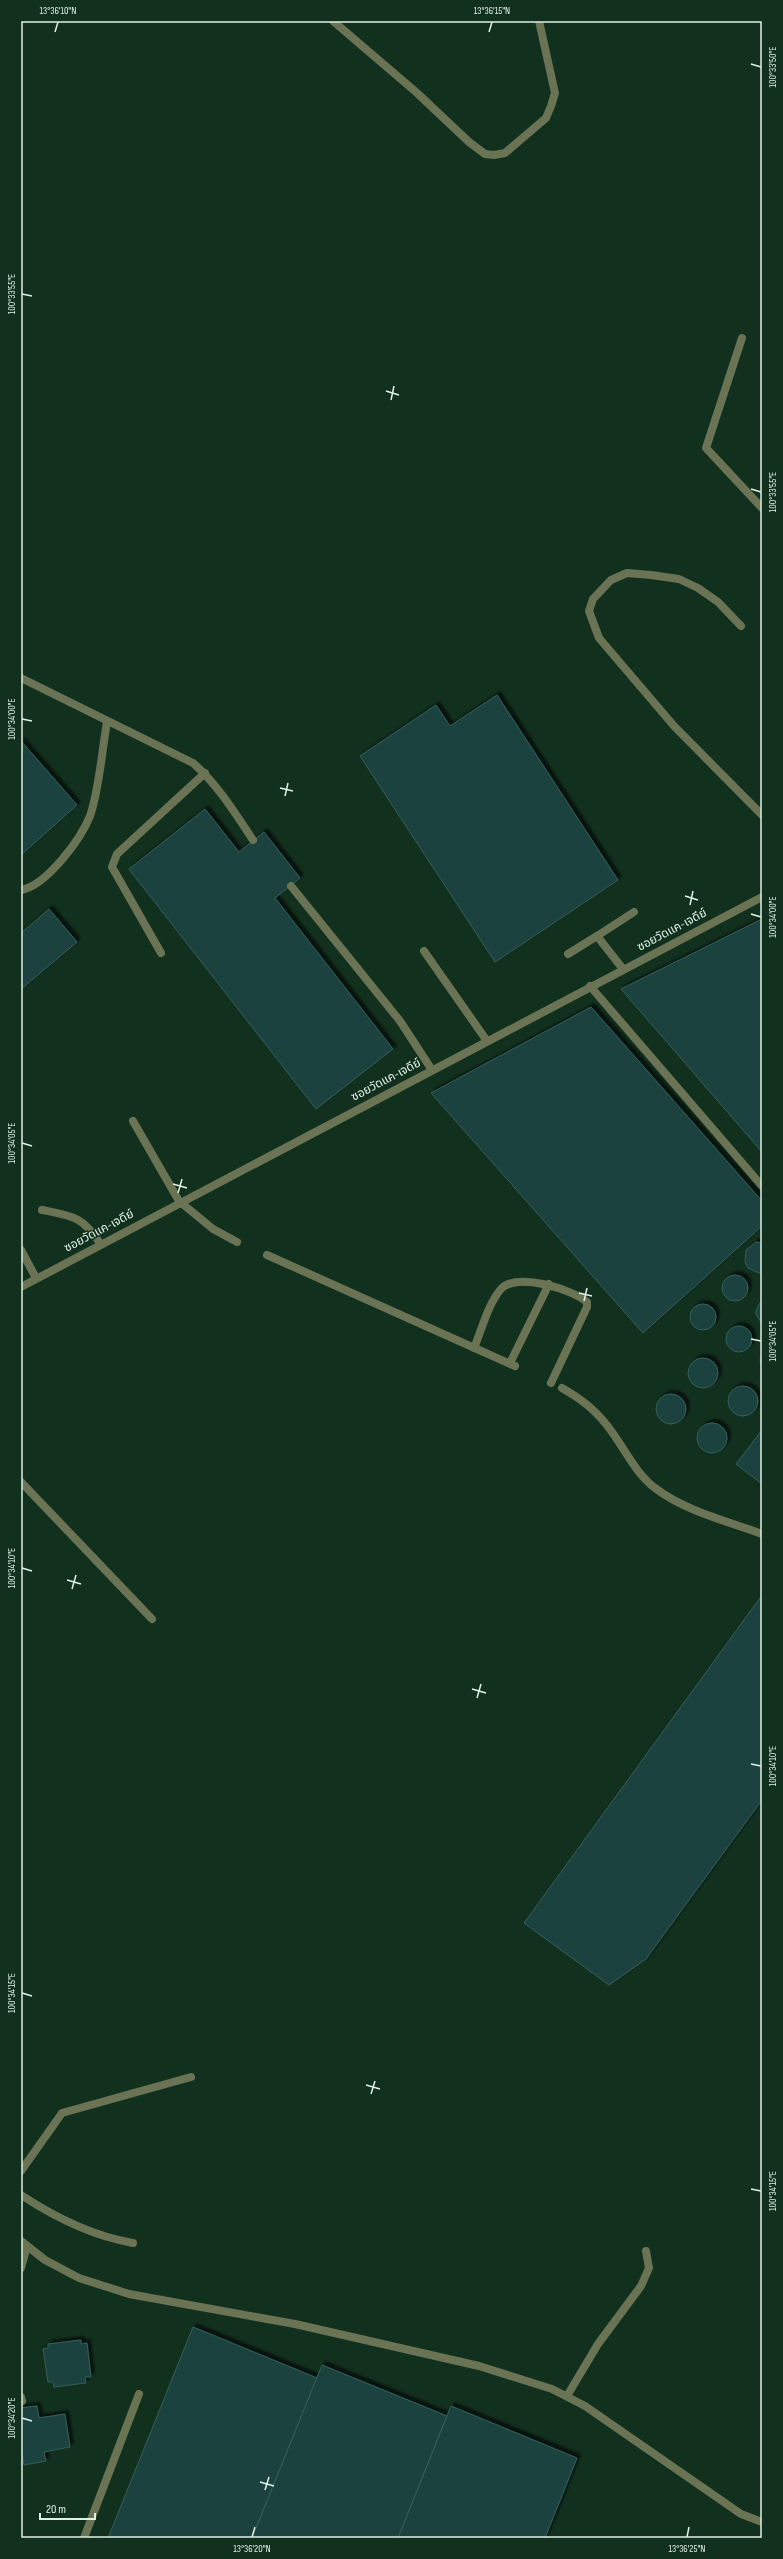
<svg xmlns="http://www.w3.org/2000/svg" width="783" height="2559" font-family="'Sofia Sans Condensed','Noto Sans Thai',sans-serif">
  <style>
    .building { fill: #1c423f; stroke: #345f5c; filter: url(#shadow) }
    .lines { fill: none; stroke-linecap: round; stroke-linejoin: round }
    .service { stroke: #6a7455; stroke-width: 8 }
    .minor { stroke: #6a7455; stroke-width: 8 }
    .ticks { fill: none; stroke: #dff0e4; stroke-width: 1.5 }
    .labels { text-anchor: middle; dominant-baseline: central; stroke-width: 3; stroke-linejoin: round; paint-order: stroke }
    .street-label { font-size: 12px; fill: #dff0e4; stroke: #12301e }
    .neatline { fill: none; stroke: #dff0e4; stroke-width: 1.5 }
    .ticks-label { font-size: 10px; text-anchor: middle; fill: #dff0e4 }
  </style>
  <defs>
    <filter id="shadow"><feDropShadow dx="3.5" dy="-3.5" stdDeviation="1" flood-color="#0009"/></filter>
  </defs>
  <rect width="100%" height="100%" fill="#12301e"/>
  <g class="building">
    <polygon points="497,695 618,880 495,962 360,756 436,705 450,726"/>
    <polygon points="21,741 77,805 21,855"/>
    <polygon points="205,809 239,852 264,832 300,878 275,898 393,1049 316,1109 129,869"/>
    <polygon points="49,909 77,942 21,989 21,933"/>
    <polygon points="760,920 762,923 762,1152 621,989"/>
    <polygon points="591,1007 762,1201 762,1226 643,1333 431,1093"/>
    <polygon points="756,1242 762,1243 762,1273 759,1273 748,1268 745,1262 746,1250"/>
    <circle cx="735" cy="1288" r="13"/>
    <polygon points="761,1301 762,1300 762,1323 756,1315 756,1310"/>
    <circle cx="703" cy="1317" r="13"/>
    <circle cx="739" cy="1339" r="13"/>
    <polygon points="762,1355 762,1369 760,1360"/>
    <circle cx="703" cy="1373" r="15"/>
    <circle cx="743" cy="1401" r="15"/>
    <circle cx="671" cy="1409" r="15"/>
    <circle cx="712" cy="1438" r="15"/>
    <polygon points="762,1430 762,1484 736,1464"/>
    <polygon points="762,1595 762,1800 646,1959 609,1985 524,1923"/>
    <polygon points="193,2327 317,2378 252,2538 108,2538"/>
    <polygon points="81,2340 81,2344 87,2343 91,2377 85,2377 86,2383 54,2387 53,2382 48,2382 43,2349 48,2348 48,2344"/>
    <polygon points="322,2365 447,2416 398,2538 252,2538"/>
    <polygon points="37,2406 39,2418 65,2414 70,2447 44,2452 46,2461 24,2465 21,2449 21,2408"/>
    <polygon points="451,2406 577,2458 545,2538 398,2538"/>
  </g>
  <g class="lines">
    <g class="service">
      <polyline points="333,21 416,92 469,142 485,154 494,155 505,153 546,118 551,106 555,93 539,21"/>
      <polyline points="741,626 718,602 698,588 679,579 651,575 627,573 611,580 593,599 589,611 599,638 674,726 762,815"/>
      <path d="M21 678 193 763C218 785 235 813 253 840"/>
      <polyline points="291,886 400,1021 432,1070"/>
      <path d="M21 890C46 886 81 839 90 816 99 791 102 750 107 722"/>
      <polyline points="424,951 487,1041"/>
      <polyline points="161,953 112,867 117,854 205,773"/>
      <polyline points="568,954 597,936"/>
      <polyline points="623,969 597,936 634,912"/>
      <polyline points="590,986 762,1186"/>
      <polyline points="133,1121 179,1201 213,1229 237,1242"/>
      <path d="M42 1210C73 1216 83 1217 100 1243"/>
      <polyline points="267,1255 515,1366"/>
      <path d="M474 1348C482 1329 488 1304 501 1289 516 1272 572 1289 587 1302V1307L551 1383"/>
      <polyline points="510,1363 549,1284"/>
      <path d="M562 1388C583 1400 598 1412 612 1432 625 1450 637 1475 655 1488 685 1511 727 1521 762 1534"/>
      <polyline points="21,1482 152,1619"/>
      <polyline points="21,2171 62,2113 191,2077"/>
      <path d="M21 2195C56 2218 92 2236 133 2243"/>
      <polyline points="21,2241 45,2260 79,2278 129,2294 295,2324 479,2366 552,2389 585,2406 741,2514 762,2522"/>
      <polyline points="21,2268 27,2246"/>
      <polyline points="567,2396 598,2344 641,2286 649,2268 646,2251"/>
      <polyline points="21,2397 22,2401"/>
      <polyline points="84,2538 139,2394"/>
    </g>
    <g class="minor">
      <polyline points="742,338 706,448 762,508"/>
      <polyline points="21,1250 36,1278"/>
      <polyline points="21,1287 762,897"/>
    </g>
  </g>
  <path class="ticks" d="M55 32 58 22M489 32 492 22M751 64 761 67M22 294 32 296M386 391 399 395M391 400 394 386M751 489 761 492M22 719 32 721M280 788 293 791M285 796 288 783M685 896 698 900M690 905 693 891M751 914 761 917M22 1143 32 1146M173 1184 187 1188M178 1193 182 1179M579 1293 592 1296M584 1301 587 1288M751 1339 761 1341M22 1568 32 1571M67 1580 81 1584M72 1589 76 1575M472 1689 486 1693M477 1698 481 1684M751 1764 761 1766M22 1993 32 1996M366 2085 380 2089M371 2094 375 2081M751 2189 761 2191M22 2418 32 2421M260 2482 274 2486M265 2490 269 2477M252 2537 255 2527M687 2537 689 2527"/>
  <g class="labels">
    <g class="street-label">
      <text transform="translate(672 930) rotate(-28)">ซอยวัดแค-เจดีย์</text>
      <text transform="translate(386 1080) rotate(-28)">ซอยวัดแค-เจดีย์</text>
      <text transform="translate(99 1231) rotate(-28)">ซอยวัดแค-เจดีย์</text>
    </g>
  </g>
  <rect width="783" height="2559" fill="none" stroke="#12301e" stroke-width="44"/>
  <path d="M40 2513v6h55v-6" fill="none" stroke="#dff0e4" stroke-width="2"/>
  <text x="46" y="2513" font-size="12" fill="#dff0e4" stroke="#12301e" stroke-width="3" paint-order="stroke">20 m</text>
  <rect x="22" y="22" width="739" height="2515" class="neatline"/>
  <g class="ticks-label">
    <text x="58" y="14">13°36'10"N</text>
    <text x="492" y="14">13°36'15"N</text>
    <text transform="translate(772 67) rotate(-90)" y="4">100°33'50"E</text>
    <text transform="translate(11 294) rotate(-90)" y="4">100°33'55"E</text>
    <text transform="translate(772 492) rotate(-90)" y="4">100°33'55"E</text>
    <text transform="translate(11 719) rotate(-90)" y="4">100°34'00"E</text>
    <text transform="translate(772 917) rotate(-90)" y="4">100°34'00"E</text>
    <text transform="translate(11 1143) rotate(-90)" y="4">100°34'05"E</text>
    <text transform="translate(772 1341) rotate(-90)" y="4">100°34'05"E</text>
    <text transform="translate(11 1568) rotate(-90)" y="4">100°34'10"E</text>
    <text transform="translate(772 1766) rotate(-90)" y="4">100°34'10"E</text>
    <text transform="translate(11 1993) rotate(-90)" y="4">100°34'15"E</text>
    <text transform="translate(772 2191) rotate(-90)" y="4">100°34'15"E</text>
    <text transform="translate(11 2418) rotate(-90)" y="4">100°34'20"E</text>
    <text x="252" y="2552">13°36'20"N</text>
    <text x="687" y="2552">13°36'25"N</text>
  </g>
</svg>
